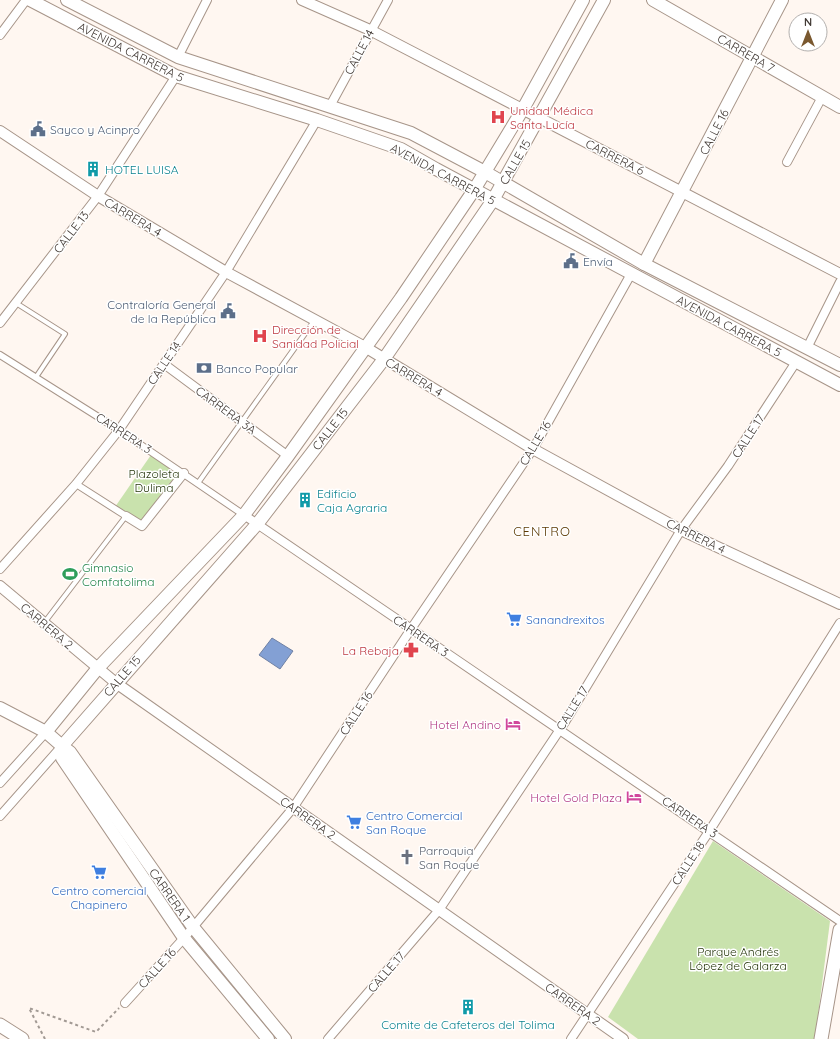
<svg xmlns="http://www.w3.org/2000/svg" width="840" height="1039" font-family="Quicksand,sans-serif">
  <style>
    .green { fill: #c9e2ad }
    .water { fill: #83a0d4; stroke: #6f81a4 }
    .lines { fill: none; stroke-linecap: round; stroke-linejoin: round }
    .service-casing { stroke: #a79589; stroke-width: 6 }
    .pedestrian-casing { stroke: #a79589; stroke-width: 8 }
    .minor-casing { stroke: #a79589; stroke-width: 10 }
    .tertiary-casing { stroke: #a79589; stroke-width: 12 }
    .secondary-casing { stroke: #a79589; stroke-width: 14 }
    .primary-casing { stroke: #a79589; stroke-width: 15 }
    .path { stroke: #a29a94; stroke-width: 2; stroke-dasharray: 3 3; stroke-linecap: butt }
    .service { stroke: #fff; stroke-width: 4 }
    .pedestrian { stroke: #fff; stroke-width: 6 }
    .minor { stroke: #fff; stroke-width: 8 }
    .tertiary { stroke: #fff; stroke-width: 10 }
    .secondary { stroke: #fff; stroke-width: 12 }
    .primary { stroke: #fff; stroke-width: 13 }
    .labels { text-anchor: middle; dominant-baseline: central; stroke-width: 3; stroke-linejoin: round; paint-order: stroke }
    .street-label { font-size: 12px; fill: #413934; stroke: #fff }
    .health-label { font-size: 12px; fill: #be3a42; stroke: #fff; text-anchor: start }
    .service-label { font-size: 12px; fill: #4e5e75; stroke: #fff; text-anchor: start }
    .culture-label { font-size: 12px; fill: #0d838f; stroke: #fff; text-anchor: start }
    .park-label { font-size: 12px; fill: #28390e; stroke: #fff }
    .leisure-label { font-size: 12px; fill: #27864d; stroke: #fff; text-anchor: start }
    .shop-label { font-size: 12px; fill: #366cbe; stroke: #fff; text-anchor: start }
    .hotel-label { font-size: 12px; fill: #b23c85; stroke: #fff; text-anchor: end }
    .worship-label { font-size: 12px; fill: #5b616d; stroke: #fff; text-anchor: start }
    .neighbourhood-label { font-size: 13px; letter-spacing: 1px; fill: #5d3a04; stroke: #fff }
  </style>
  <rect width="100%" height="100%" fill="#fff7f1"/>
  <g class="green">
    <polygon points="153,452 183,472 142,525 115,507"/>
    <polygon points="713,841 830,921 815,1039 638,1039 608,1017"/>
  </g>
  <polygon class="water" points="272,638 293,651 280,669 259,655"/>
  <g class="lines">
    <g class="service-casing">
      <g id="service">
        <polyline points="16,303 65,334 36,377"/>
        <polyline points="198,483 314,321"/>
        <polyline points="44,623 126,516"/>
      </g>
    </g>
    <g class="pedestrian-casing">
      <g id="pedestrian">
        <polyline points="0,355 119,430 244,515"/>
        <polyline points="76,484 126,516"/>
      </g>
    </g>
    <g class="minor-casing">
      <g id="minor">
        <polyline points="0,35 26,0"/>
        <polyline points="178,57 207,0"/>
        <polyline points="330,106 388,0"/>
        <polyline points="787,162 822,97"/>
        <polyline points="0,323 98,196 176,76"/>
        <polyline points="807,348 840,282"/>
        <polyline points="164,364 288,456"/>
        <polyline points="244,515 840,921"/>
        <polyline points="126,516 142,526 184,473"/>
        <polyline points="0,569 76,484 119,430 226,272 317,120"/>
        <polyline points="0,783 46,732"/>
        <polyline points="0,816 62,746"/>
        <polyline points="125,1003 184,938 293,808 411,629 533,449 631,274"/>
        <polyline points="328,1039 439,910 565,722 681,530 728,466 796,362"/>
        <polyline points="571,1039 710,830 840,623"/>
      </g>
    </g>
    <g class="tertiary-casing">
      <g id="tertiary">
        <polyline points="302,0 370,30 840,274"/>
        <polyline points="0,131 98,196 226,272 365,347 533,449 681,530 840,604"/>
        <polyline points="0,586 116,683 623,1039"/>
      </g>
    </g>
    <g class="secondary-casing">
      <g id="secondary">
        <polyline points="30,0 176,76 317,120 401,149 436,169 840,385"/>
        <polyline points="67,0 178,57 411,133 485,172 644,264 840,365"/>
        <polyline points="653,0 840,107"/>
        <polyline points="644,264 782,0"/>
        <polyline points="0,708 46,732 62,746 70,752 193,927 285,1039"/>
        <polyline points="46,732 98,668 244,515 288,456 401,298 474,190 523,109 583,0"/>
        <polyline points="62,746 258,523 384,359 493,200 604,0"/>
        <polyline points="62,746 62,758 184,938 268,1039"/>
      </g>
    </g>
    <g class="primary-casing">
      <g id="primary">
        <polyline points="0,1025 22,1039"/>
        <polyline points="821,1039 840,930"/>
      </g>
    </g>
    <polyline class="path" points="45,1039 29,1008 96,1032 119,1008"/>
    <use href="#service" class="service"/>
    <use href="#pedestrian" class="pedestrian"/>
    <use href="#minor" class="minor"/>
    <use href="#tertiary" class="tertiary"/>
    <use href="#secondary" class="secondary"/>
    <use href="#primary" class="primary"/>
  </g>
  <defs>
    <g id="hospital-bare" transform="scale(1.2)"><path d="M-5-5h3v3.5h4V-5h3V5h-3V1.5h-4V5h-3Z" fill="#e0444e" stroke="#fff" stroke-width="2.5" paint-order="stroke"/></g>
    <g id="civic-bare" transform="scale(1.2)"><path d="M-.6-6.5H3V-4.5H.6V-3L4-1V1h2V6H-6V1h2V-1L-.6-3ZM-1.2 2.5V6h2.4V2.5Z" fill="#5c6f8a" stroke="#fff" stroke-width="2.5" paint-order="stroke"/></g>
    <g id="building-bare" transform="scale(1.2)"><path d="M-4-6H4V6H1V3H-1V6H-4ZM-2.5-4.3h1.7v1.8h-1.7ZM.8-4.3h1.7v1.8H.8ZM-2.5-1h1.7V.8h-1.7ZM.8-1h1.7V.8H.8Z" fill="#0f9aa8" stroke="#fff" stroke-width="2.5" paint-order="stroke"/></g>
    <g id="bank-bare" transform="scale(1.2)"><path d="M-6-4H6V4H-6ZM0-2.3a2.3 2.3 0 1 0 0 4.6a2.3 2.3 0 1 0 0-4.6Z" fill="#5c6f8a" stroke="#fff" stroke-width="2.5" paint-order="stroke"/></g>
    <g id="stadium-bare" transform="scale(1.2)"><path d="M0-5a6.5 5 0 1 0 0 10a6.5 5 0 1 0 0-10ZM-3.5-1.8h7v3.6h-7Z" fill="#2e9e5b" stroke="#fff" stroke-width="2.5" paint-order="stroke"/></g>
    <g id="supermarket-bare" transform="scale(1.2)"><path d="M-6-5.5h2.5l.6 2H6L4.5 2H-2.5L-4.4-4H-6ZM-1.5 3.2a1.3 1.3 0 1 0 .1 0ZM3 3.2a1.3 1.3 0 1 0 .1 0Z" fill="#3f7fe0" stroke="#fff" stroke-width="2.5" paint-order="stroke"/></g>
    <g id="pharmacy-bare" transform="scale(1.2)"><path d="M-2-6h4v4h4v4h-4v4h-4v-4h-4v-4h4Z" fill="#e0444e" stroke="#fff" stroke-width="2.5" paint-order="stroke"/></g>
    <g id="hotel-bare" transform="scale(1.2)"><path d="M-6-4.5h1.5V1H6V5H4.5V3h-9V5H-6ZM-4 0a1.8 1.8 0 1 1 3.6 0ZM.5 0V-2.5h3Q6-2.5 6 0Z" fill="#d1479c" stroke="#fff" stroke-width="2.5" paint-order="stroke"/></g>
    <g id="church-bare" transform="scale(1.2)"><path d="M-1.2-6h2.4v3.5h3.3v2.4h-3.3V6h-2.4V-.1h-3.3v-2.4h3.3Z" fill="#6b7280" stroke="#fff" stroke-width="2.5" paint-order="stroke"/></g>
  </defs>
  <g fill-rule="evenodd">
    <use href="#hospital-bare" x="498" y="117"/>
    <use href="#civic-bare" x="38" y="129"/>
    <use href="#building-bare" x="93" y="169"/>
    <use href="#civic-bare" x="571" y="261"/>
    <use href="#civic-bare" x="228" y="311"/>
    <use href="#hospital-bare" x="260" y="336"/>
    <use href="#bank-bare" x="204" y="368"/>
    <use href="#building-bare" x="305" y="500"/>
    <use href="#stadium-bare" x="70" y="574"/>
    <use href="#supermarket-bare" x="514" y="619"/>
    <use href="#pharmacy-bare" x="411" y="650"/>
    <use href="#hotel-bare" x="513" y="724"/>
    <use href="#hotel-bare" x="634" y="797"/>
    <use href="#supermarket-bare" x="354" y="822"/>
    <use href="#church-bare" x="407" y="857"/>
    <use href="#supermarket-bare" x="99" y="872"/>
    <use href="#building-bare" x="468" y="1007"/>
  </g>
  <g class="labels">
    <g class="street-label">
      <text transform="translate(131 52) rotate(27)">AVENIDA CARRERA 5</text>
      <text transform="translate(359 52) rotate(-62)">CALLE 14</text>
      <text transform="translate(746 53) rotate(30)">CARRERA 7</text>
      <text transform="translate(714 132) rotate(-63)">CALLE 16</text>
      <text transform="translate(615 157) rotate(27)">CARRERA 6</text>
      <text transform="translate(515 162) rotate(-60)">CALLE 15</text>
      <text transform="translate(443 174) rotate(28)">AVENIDA CARRERA 5</text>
      <text transform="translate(133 217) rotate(31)">CARRERA 4</text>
      <text transform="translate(71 232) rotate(-52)">CALLE 13</text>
      <text transform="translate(729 326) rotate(28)">AVENIDA CARRERA 5</text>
      <text transform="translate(164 363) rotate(-56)">CALLE 14</text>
      <text transform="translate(414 377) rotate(31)">CARRERA 4</text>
      <text transform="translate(226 410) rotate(36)">CARRERA 3A</text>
      <text transform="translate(330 429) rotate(-52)">CALLE 15</text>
      <text transform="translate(124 433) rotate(33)">CARRERA 3</text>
      <text transform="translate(748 436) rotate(-57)">CALLE 17</text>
      <text transform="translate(535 443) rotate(-59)">CALLE 16</text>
      <text transform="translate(696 536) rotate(26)">CARRERA 4</text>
      <text transform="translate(47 626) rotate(40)">CARRERA 2</text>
      <text transform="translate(421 636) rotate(34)">CARRERA 3</text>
      <text transform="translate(122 676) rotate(-49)">CALLE 15</text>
      <text transform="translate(572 708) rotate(-58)">CALLE 17</text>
      <text transform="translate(356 713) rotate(-57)">CALLE 16</text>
      <text transform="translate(690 817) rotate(34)">CARRERA 3</text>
      <text transform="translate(308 818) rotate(35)">CARRERA 2</text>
      <text transform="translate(688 863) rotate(-57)">CALLE 18</text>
      <text transform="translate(170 895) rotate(55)">CARRERA 1</text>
      <text transform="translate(157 968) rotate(-48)">CALLE 16</text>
      <text transform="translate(386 972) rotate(-49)">CALLE 17</text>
      <text transform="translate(573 1004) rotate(35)">CARRERA 2</text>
    </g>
    <g class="health-label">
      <text x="510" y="110">Unidad Médica<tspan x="510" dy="14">Santa Lucía</tspan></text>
      <text x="272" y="329">Dirección de<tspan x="272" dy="14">Sanidad Policial</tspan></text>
      <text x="399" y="650" text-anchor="end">La Rebaja</text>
    </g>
    <g class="service-label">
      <text x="50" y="129">Sayco y Acinpro</text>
      <text x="583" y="261">Envía</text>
      <text x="216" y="304" text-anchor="end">Contraloría General<tspan x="216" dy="14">de la República</tspan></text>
      <text x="216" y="368">Banco Popular</text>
    </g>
    <g class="culture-label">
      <text x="105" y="169">HOTEL LUISA</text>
      <text x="317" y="493">Edificio<tspan x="317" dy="14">Caja Agraria</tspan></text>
      <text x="468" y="1024" text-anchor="middle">Comite de Cafeteros del Tolima</text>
    </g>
    <g class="park-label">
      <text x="154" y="473">Plazoleta<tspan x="154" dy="14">Dulima</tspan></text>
      <text x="738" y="951">Parque Andrés<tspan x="738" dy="14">López de Galarza</tspan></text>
    </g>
    <g class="leisure-label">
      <text x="82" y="567">Gimnasio<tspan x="82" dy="14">Comfatolima</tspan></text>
    </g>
    <g class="shop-label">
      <text x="526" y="619">Sanandrexitos</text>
      <text x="366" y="815">Centro Comercial<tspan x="366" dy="14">San Roque</tspan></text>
      <text x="99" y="890" text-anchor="middle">Centro comercial<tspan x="99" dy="14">Chapinero</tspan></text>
    </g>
    <g class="hotel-label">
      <text x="501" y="724">Hotel Andino</text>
      <text x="622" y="797">Hotel Gold Plaza</text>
    </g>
    <g class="worship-label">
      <text x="419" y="850">Parroquia<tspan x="419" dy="14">San Roque</tspan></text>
    </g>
    <g class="neighbourhood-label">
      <text x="542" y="531">CENTRO</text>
    </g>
  </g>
  <g transform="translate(808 32)"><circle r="19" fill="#ffffff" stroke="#b3b0ae"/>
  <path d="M0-3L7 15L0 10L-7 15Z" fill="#7a582f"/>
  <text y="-6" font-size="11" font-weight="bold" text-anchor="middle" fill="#413934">N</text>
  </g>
</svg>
